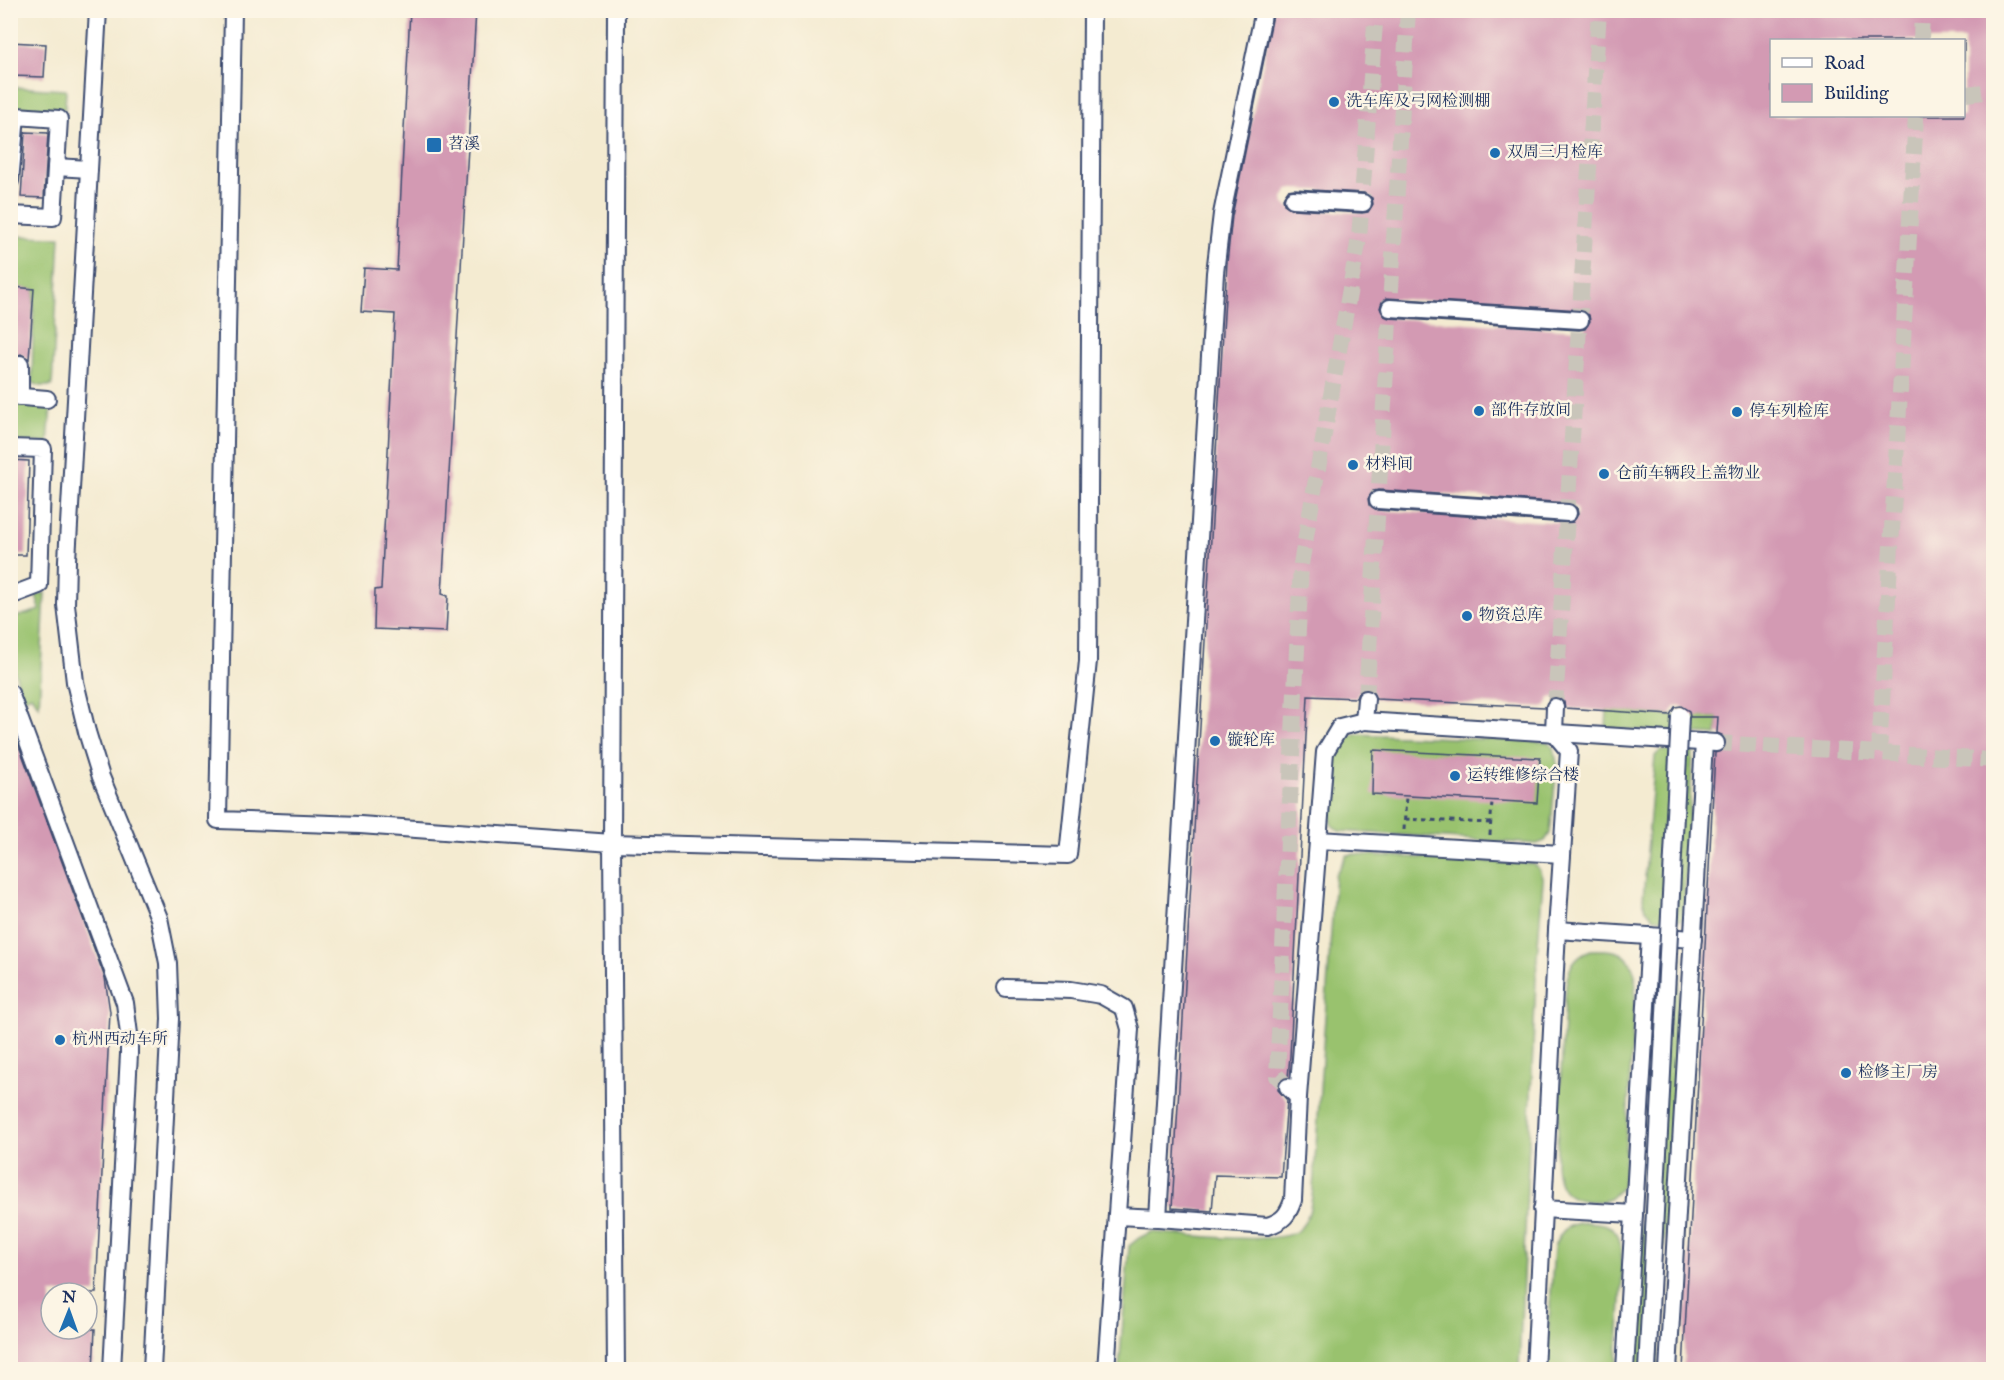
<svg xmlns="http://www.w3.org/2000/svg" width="2004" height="1380" font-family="'IM FELL English','Noto Serif SC',serif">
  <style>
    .grass { fill: #99c26e; stroke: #5a7866; stroke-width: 1.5 }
    .building { fill: #d39ab3; fill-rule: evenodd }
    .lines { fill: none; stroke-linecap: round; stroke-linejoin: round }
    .minor-tunnel { stroke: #c9c5ba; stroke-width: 16; stroke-dasharray: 16 8; stroke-linecap: butt }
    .minor-casing { stroke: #3c4b6f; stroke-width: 20 }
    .path { stroke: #3c4b6f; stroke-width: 3; stroke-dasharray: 4.5 4.5; stroke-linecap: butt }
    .minor { stroke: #fff; stroke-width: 16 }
    .minor-bridge-casing { stroke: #3c4b6f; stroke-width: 20; stroke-linecap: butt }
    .minor-bridge { stroke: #fff; stroke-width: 16 }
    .poi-dot { fill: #1f6fb2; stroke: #fcf5e5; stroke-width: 2 }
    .labels { text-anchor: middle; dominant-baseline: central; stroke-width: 5; stroke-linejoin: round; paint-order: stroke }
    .poi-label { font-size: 16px; fill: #1b2f5e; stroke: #fcf5e5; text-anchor: start }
  </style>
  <rect width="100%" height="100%" fill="#fcf5e5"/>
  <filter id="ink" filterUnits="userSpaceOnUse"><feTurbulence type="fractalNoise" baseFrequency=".0167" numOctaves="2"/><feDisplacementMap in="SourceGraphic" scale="12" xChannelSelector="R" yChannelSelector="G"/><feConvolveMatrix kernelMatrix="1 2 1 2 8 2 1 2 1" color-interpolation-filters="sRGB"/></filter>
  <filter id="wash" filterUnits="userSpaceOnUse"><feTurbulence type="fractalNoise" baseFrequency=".008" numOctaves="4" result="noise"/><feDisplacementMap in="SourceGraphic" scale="24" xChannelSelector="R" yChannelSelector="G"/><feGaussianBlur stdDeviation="1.35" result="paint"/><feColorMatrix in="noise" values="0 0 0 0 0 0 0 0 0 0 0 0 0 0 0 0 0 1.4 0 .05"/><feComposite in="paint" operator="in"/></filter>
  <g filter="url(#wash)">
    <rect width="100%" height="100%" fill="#f4ebd1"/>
    <g class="grass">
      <polygon points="10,87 66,90 65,109 11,107"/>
      <polygon points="11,236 60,237 52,386 39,386 32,382 34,289 14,288 11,356"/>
      <polygon points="10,404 51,407 48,443 11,441"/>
      <polygon points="45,593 39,706 31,695 23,699 11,659 10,615 12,618 40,610 36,595"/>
      <polygon points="1607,710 1680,716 1718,717 1717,735 1606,728"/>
      <path d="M1355 734 1547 742 1554 748 1557 764 1550 833 1545 841 1537 844 1339 831 1332 825C1330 808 1331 763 1338 748 1341 740 1347 736 1355 734Z"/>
      <polygon points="1672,750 1693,751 1683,920 1653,918 1646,909 1643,900 1655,756 1660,751"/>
      <path d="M1354 854 1533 864 1539 869 1543 880 1537 957 1519 1369H1119L1129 1246 1139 1238 1151 1232C1178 1234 1278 1246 1297 1231 1310 1221 1311 1204 1313 1189L1335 875 1347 855Z"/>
      <path d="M1591 950C1618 949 1631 951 1636 980L1623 1185C1619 1189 1614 1196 1609 1199 1604 1202 1596 1201 1590 1201 1565 1200 1557 1187 1556 1163L1566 985C1569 968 1573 956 1591 950Z"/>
      <polygon points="1681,956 1657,1369 1633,1370 1656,972 1657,963 1662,957"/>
      <path d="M1586 1222C1596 1223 1609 1223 1616 1232 1629 1249 1617 1344 1616 1369H1546L1554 1247C1561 1230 1567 1224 1586 1222Z"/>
    </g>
    <g id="blocks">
      <g class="building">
        <polygon points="410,10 476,10 442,594 448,596 446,632 374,629 375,590 381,589 395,314 361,312 364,268 397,270"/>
        <path d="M1274 10H1994V1370H1683L1715 753 1724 749 1726 743 1722 735 1717 733 1718 717H1690L1689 711 1681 706 1675 707 1670 715 1565 708 1564 702 1556 697 1550 698 1545 707 1376 699 1372 691 1366 689 1358 693 1356 698 1308 696 1290 1056 1288 1077 1281 1079 1278 1085V1090L1287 1100 1281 1177 1215 1175 1212 1211 1172 1208 1227 263 1232 216ZM1772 40H1964V116H1772ZM1294 189 1364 193 1372 198 1373 204 1368 212 1362 213 1292 209 1284 204 1283 198 1288 190ZM1386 298 1581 310 1589 315 1590 321 1585 329 1579 330 1389 318 1384 316 1380 308 1382 302ZM1379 490 1569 503 1577 508 1578 514 1573 522 1567 523 1377 510 1369 505 1368 499 1373 491Z"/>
        <polygon points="10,42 46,44 44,77 10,76"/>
        <polygon points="25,132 48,133 44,198 21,197"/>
        <polygon points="14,287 34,289 29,359 21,354 10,358"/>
        <polygon points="10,460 29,461 26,555 10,555"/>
        <polygon points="12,727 105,978 110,1012 96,1293 51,1293 51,1329 95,1329 93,1370 10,1370"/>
        <polygon points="1373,750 1540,758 1537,803 1372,794"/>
      </g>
    </g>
  </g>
  <g filter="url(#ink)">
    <use href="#blocks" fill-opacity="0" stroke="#3c4b6f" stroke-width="1.5"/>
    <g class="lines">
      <g class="minor-tunnel">
        <polyline points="1921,40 1922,10"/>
        <polyline points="1966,94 1994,91"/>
        <polyline points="1366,699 1408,10"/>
        <polyline points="1555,707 1599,10"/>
        <polyline points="1716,743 1994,760"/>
        <polyline points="1879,753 1916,116"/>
        <polyline points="1288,1087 1277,1076 1301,564 1359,238 1376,10"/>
      </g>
      <g class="minor-casing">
        <g id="minor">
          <polyline points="98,10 67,560 66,605 75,682 87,732 101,777 159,918 168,963 170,1019 152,1370"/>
          <polyline points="233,10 218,820 360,825 612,843 1068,855 1088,661 1092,10"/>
          <path d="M1264 10 1222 214 1215 273 1158 1218 1268 1226C1283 1221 1288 1215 1293 1200L1298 1097 1288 1087"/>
          <polyline points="56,167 89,169"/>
          <polyline points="10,181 16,116 59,119 53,217 10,215"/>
          <polyline points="1293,199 1363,203"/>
          <polyline points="1390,308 1580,320"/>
          <polyline points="10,396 47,399"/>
          <polyline points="20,397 20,364"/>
          <polyline points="10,448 43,449 39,585 10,596"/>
          <polyline points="1378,500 1568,513"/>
          <polyline points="10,693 125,1003 129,1034 129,1054 112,1370"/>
          <polyline points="1366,699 1364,721 1716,743"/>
          <polyline points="1318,840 1562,854"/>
          <polyline points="1557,930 1693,939"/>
          <polyline points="1006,988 1071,990 1101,995 1124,1008 1130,1029 1106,1370"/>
          <polyline points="1298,1097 1325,752 1340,727 1364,721"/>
          <polyline points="1542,1209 1634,1214"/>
          <polyline points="1117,1216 1158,1218"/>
          <polyline points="616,1370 612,843 616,10"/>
          <polyline points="1535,1370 1557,930 1569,751 1554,733 1555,707"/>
          <polyline points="1625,1370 1650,936"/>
          <polyline points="1668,1370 1704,742"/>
        </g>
      </g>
      <g class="path">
        <polyline points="1405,819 1490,823"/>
        <polyline points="1404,830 1406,796"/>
        <polyline points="1490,835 1492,801"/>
      </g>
      <use href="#minor" class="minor"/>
      <g class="minor-bridge-casing">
        <polyline id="minor-bridge" points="1647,1370 1680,716"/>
      </g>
      <use href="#minor-bridge" class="minor-bridge"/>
    </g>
  </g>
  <g class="poi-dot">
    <circle cx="1334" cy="102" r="6"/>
    <rect x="426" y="137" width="16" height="16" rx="3"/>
    <circle cx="1495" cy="153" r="6"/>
    <circle cx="1479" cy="411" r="6"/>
    <circle cx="1737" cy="412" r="6"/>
    <circle cx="1353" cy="465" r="6"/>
    <circle cx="1604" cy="474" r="6"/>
    <circle cx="1467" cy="616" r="6"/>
    <circle cx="1215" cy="741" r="6"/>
    <circle cx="1455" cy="776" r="6"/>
    <circle cx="60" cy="1040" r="6"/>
    <circle cx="1846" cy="1073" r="6"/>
  </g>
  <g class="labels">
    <g class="poi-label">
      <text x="1346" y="102">洗车库及弓网检测棚</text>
      <text x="448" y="145">苕溪</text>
      <text x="1507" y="153">双周三月检库</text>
      <text x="1491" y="411">部件存放间</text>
      <text x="1749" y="412">停车列检库</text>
      <text x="1365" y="465">材料间</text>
      <text x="1616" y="474">仓前车辆段上盖物业</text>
      <text x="1479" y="616">物资总库</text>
      <text x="1227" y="741">镟轮库</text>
      <text x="1467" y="776">运转维修综合楼</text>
      <text x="72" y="1040">杭州西动车所</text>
      <text x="1858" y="1073">检修主厂房</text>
    </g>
  </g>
  <rect width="2004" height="1380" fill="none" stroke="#fcf5e5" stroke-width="36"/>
  <rect x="1770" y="39" width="195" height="78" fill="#fcf5e5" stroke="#a2a6af" stroke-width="1.5"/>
  <rect x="1782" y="58" width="30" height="9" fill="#ffffff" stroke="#a2a6af" stroke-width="1.5"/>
  <text x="1824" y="69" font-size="18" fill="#1b2f5e">Road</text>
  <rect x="1782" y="84" width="30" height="18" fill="#d39ab3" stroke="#a2a6af" stroke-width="1.5"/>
  <text x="1824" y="99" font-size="18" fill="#1b2f5e">Building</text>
  <g transform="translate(69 1311) rotate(1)"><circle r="28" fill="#fcf5e5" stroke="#a2a6af" stroke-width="1.5"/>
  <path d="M0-4.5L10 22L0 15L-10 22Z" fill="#1f6fb2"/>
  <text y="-9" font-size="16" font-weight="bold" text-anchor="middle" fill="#1b2f5e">N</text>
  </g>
</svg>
